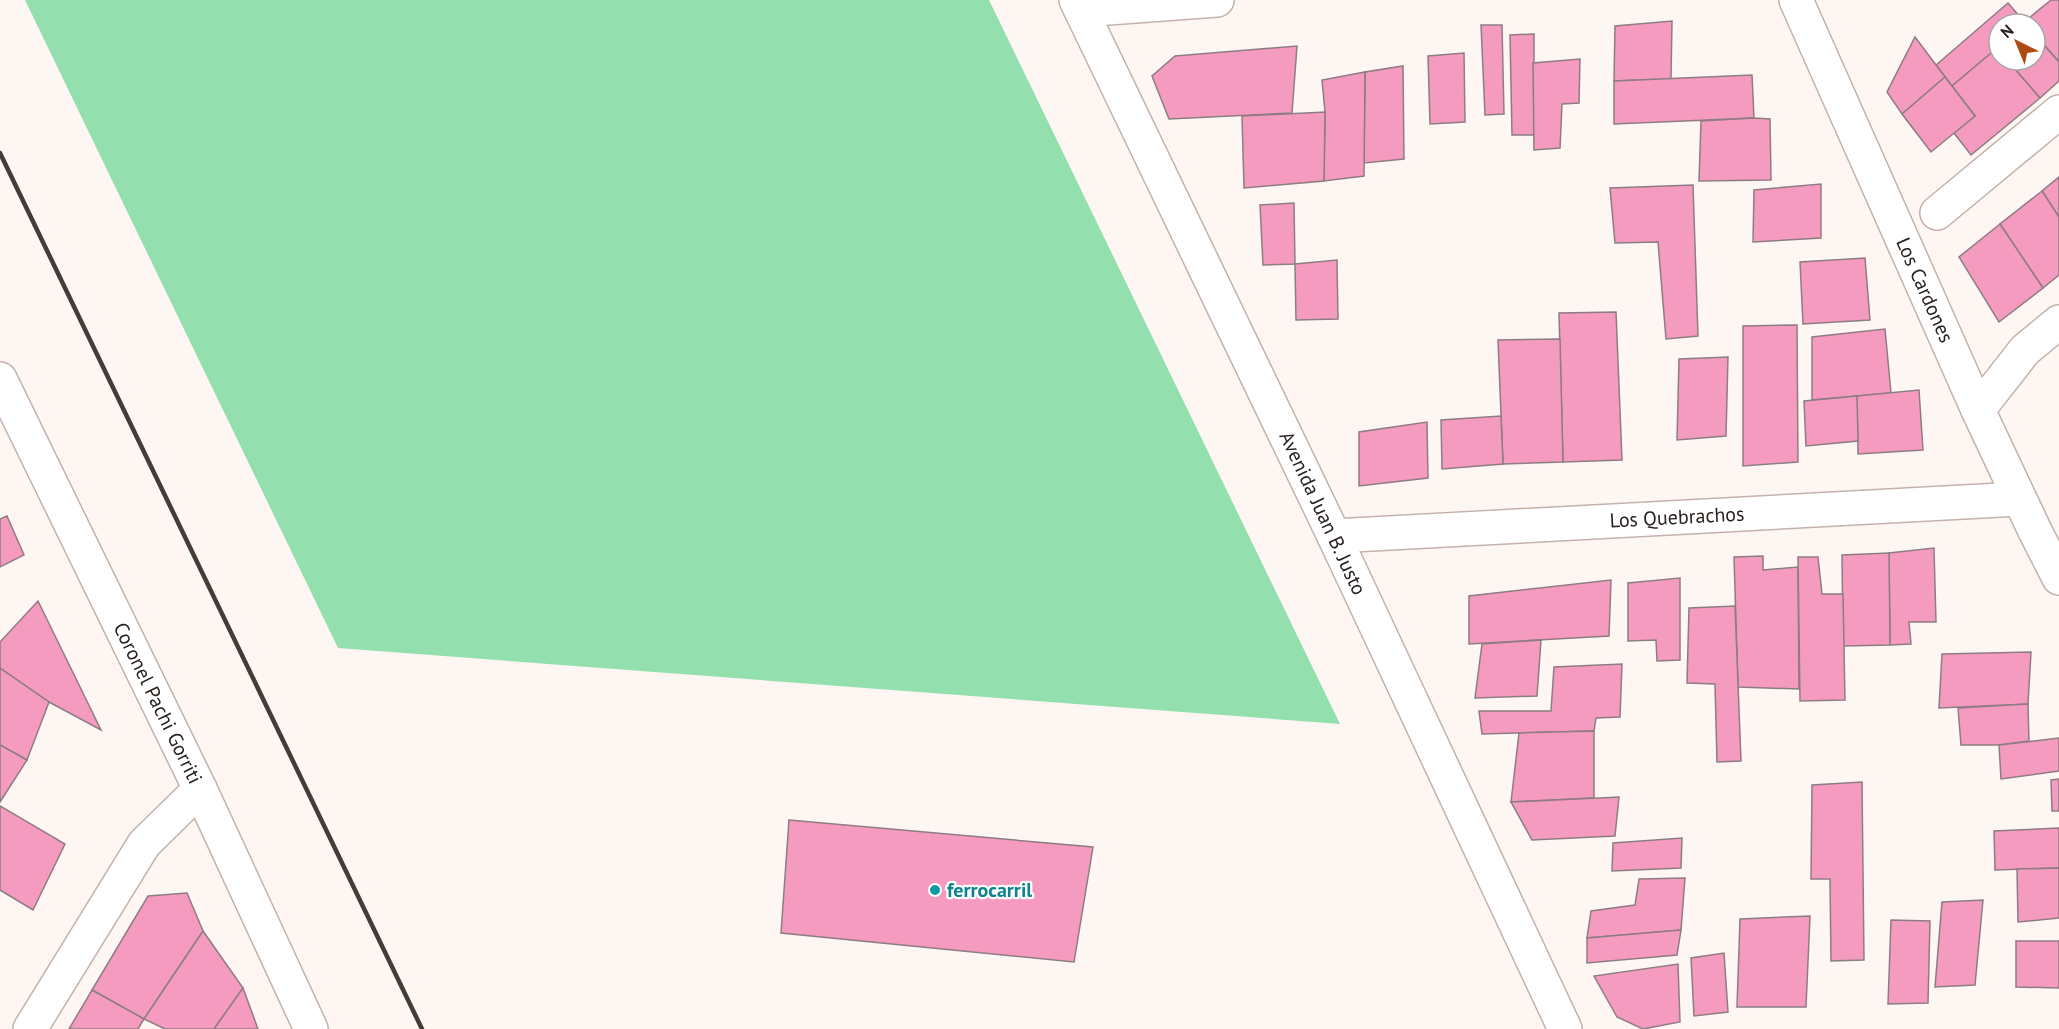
<svg xmlns="http://www.w3.org/2000/svg" width="2059" height="1029" font-family="'PT Sans',sans-serif">
  <style>
    .green { fill: #93dfae }
    .building { fill: #f59bbf; stroke: #8e7c83; stroke-width: 1.5 }
    .lines { fill: none; stroke-linecap: round; stroke-linejoin: round }
    .minor-casing { stroke: #c4b2aa; stroke-width: 36 }
    .minor { stroke: #fff; stroke-width: 33 }
    .rail { stroke: #433c39; stroke-width: 4.5 }
    .culture-dot { fill: #0f9aa8; stroke: #fff; stroke-width: 2 }
    .labels { text-anchor: middle; dominant-baseline: central; stroke-width: 4.5; stroke-linejoin: round; paint-order: stroke }
    .street-label { font-size: 20px; fill: #28211e; stroke: #fff }
    .culture-label { font-size: 20px; font-weight: bold; fill: #0d838f; stroke: #fff; text-anchor: start }
  </style>
  <rect width="100%" height="100%" fill="#fef6f3"/>
  <polygon class="green" points="25,0 989,0 1340,724 338,648"/>
  <g class="building">
    <polygon points="2051,0 2059,0 2059,62 2035,35 2035,24 2026,24 2024,22"/>
    <polygon points="2008,3 2026,24 1999,24 1999,51 1997,48 1952,86 1936,65"/>
    <polygon points="1672,21 1671,79 1614,81 1615,26"/>
    <polygon points="1481,25 1502,25 1504,114 1485,115"/>
    <polygon points="1534,34 1534,135 1512,135 1510,35"/>
    <polygon points="2035,35 2059,62 2059,81 2040,98 2007,60 2035,60"/>
    <polygon points="1915,37 1945,77 1902,114 1887,92"/>
    <polygon points="1297,46 1292,113 1169,119 1152,76 1175,56"/>
    <polygon points="1997,48 1999,51 1999,60 2007,60 2040,98 1971,155 1954,133 1975,116 1952,86"/>
    <polygon points="1464,53 1465,122 1430,124 1428,56"/>
    <polygon points="1580,59 1579,103 1562,104 1560,148 1534,150 1533,63"/>
    <polygon points="1403,66 1404,159 1364,163 1365,72"/>
    <polygon points="1365,72 1364,176 1324,181 1325,112 1322,80"/>
    <polygon points="1752,75 1754,118 1614,124 1614,81"/>
    <polygon points="1945,77 1975,116 1931,152 1902,114"/>
    <polygon points="1325,112 1324,181 1244,188 1242,116"/>
    <polygon points="1754,118 1770,119 1771,180 1699,181 1701,121"/>
    <polygon points="2059,177 2059,217 2042,191"/>
    <polygon points="1821,184 1821,238 1753,242 1754,190"/>
    <polygon points="1693,185 1698,336 1666,339 1658,242 1615,243 1610,188"/>
    <polygon points="2042,191 2059,217 2059,275 2043,288 2000,224"/>
    <polygon points="1294,203 1295,264 1263,265 1260,205"/>
    <polygon points="2000,224 2043,288 1999,322 1959,257"/>
    <polygon points="1865,258 1870,320 1803,324 1800,262"/>
    <polygon points="1337,260 1338,319 1296,320 1295,264"/>
    <polygon points="1616,312 1622,460 1563,462 1559,313"/>
    <polygon points="1797,325 1798,462 1743,466 1743,326"/>
    <polygon points="1885,329 1891,393 1812,400 1812,337"/>
    <polygon points="1560,339 1563,462 1503,464 1498,340"/>
    <polygon points="1728,357 1726,436 1677,440 1679,359"/>
    <polygon points="1919,390 1923,450 1858,454 1857,396"/>
    <polygon points="1857,396 1858,441 1806,446 1804,401"/>
    <polygon points="1501,416 1503,464 1442,469 1441,420"/>
    <polygon points="1427,422 1428,478 1359,486 1359,432"/>
    <polygon points="7,516 24,555 0,567 0,519"/>
    <polygon points="1934,548 1936,622 1909,622 1911,644 1890,645 1889,553"/>
    <polygon points="1889,553 1890,645 1843,646 1842,555"/>
    <polygon points="1763,556 1763,570 1798,567 1799,689 1738,687 1734,557"/>
    <polygon points="1798,557 1818,557 1822,594 1843,594 1845,700 1800,701"/>
    <polygon points="1680,578 1680,660 1657,661 1656,640 1628,641 1628,583"/>
    <polygon points="1611,580 1609,636 1469,644 1469,596"/>
    <polygon points="38,601 101,730 49,702 0,668 0,642"/>
    <polygon points="1735,606 1741,761 1717,762 1715,684 1687,683 1689,608"/>
    <polygon points="1541,640 1537,696 1475,698 1482,644"/>
    <polygon points="2031,652 2028,704 1939,708 1942,654"/>
    <polygon points="1622,664 1620,717 1596,718 1594,731 1482,734 1479,711 1551,711 1554,667"/>
    <polygon points="0,668 49,702 27,760 0,745"/>
    <polygon points="2028,704 2029,741 1999,745 1961,745 1958,708"/>
    <polygon points="1594,731 1594,798 1511,802 1519,733"/>
    <polygon points="2059,738 2059,771 2001,779 1999,745"/>
    <polygon points="0,745 27,760 0,802"/>
    <polygon points="2059,779 2059,811 2052,811 2051,780"/>
    <polygon points="1862,782 1864,960 1831,961 1830,879 1811,879 1812,785"/>
    <polygon points="1619,797 1615,836 1532,840 1511,802"/>
    <polygon points="0,806 65,844 33,910 0,890"/>
    <polygon points="789,820 1093,847 1074,962 781,933"/>
    <polygon points="2059,828 2059,868 1995,870 1994,831"/>
    <polygon points="1682,838 1681,868 1612,871 1613,843"/>
    <polygon points="2059,868 2059,918 2018,922 2017,869"/>
    <polygon points="1685,878 1681,930 1587,938 1591,911 1635,905 1639,879"/>
    <polygon points="187,893 203,931 144,1019 92,990 148,896"/>
    <polygon points="1983,900 1975,985 1935,987 1942,902"/>
    <polygon points="1810,916 1806,1007 1737,1007 1740,919"/>
    <polygon points="1891,920 1930,921 1928,1003 1888,1004"/>
    <polygon points="1681,930 1677,955 1587,963 1587,938"/>
    <polygon points="203,931 243,988 214,1029 165,1029 144,1019"/>
    <polygon points="2016,941 2059,941 2059,988 2016,987"/>
    <polygon points="1724,953 1728,1012 1694,1016 1691,958"/>
    <polygon points="1678,964 1680,1022 1643,1029 1617,1017 1594,976"/>
    <polygon points="243,988 258,1029 214,1029"/>
    <polygon points="92,990 144,1019 138,1029 69,1029"/>
  </g>
  <g class="lines">
    <g class="minor-casing">
      <g id="minor">
        <polyline points="1076,0 1334,536 1565,1029"/>
        <polyline points="1796,0 1978,410 2035,531 2059,578"/>
        <polyline points="1081,10 1217,0"/>
        <polyline points="1937,213 2059,112"/>
        <polyline points="0,379 200,789 311,1029"/>
        <polyline points="1978,410 2025,350 2059,322"/>
        <polyline points="1334,536 2019,499"/>
        <polyline points="30,1029 144,844 200,789"/>
      </g>
    </g>
    <use href="#minor" class="minor"/>
    <polyline class="rail" points="0,153 422,1029"/>
  </g>
  <circle class="culture-dot" cx="935" cy="890" r="6"/>
  <g class="labels">
    <g class="street-label">
      <text transform="translate(1925 290) rotate(66)">Los Cardones</text>
      <text transform="translate(1323 513) rotate(65)">Avenida Juan B. Justo</text>
      <text transform="translate(1677 517) rotate(-3)">Los Quebrachos</text>
      <text transform="translate(158 703) rotate(64)">Coronel Pachi Gorriti</text>
    </g>
    <g class="culture-label">
      <text x="947" y="890">ferrocarril</text>
    </g>
  </g>
  <g transform="translate(2017 42) rotate(317)"><circle r="28" fill="#ffffff" stroke="#a9a6a5" stroke-width="1.5"/>
  <path d="M0-4.5L10 22L0 15L-10 22Z" fill="#ae4b12"/>
  <text y="-9" font-size="16" font-weight="bold" text-anchor="middle" fill="#28211e">N</text>
  </g>
</svg>
